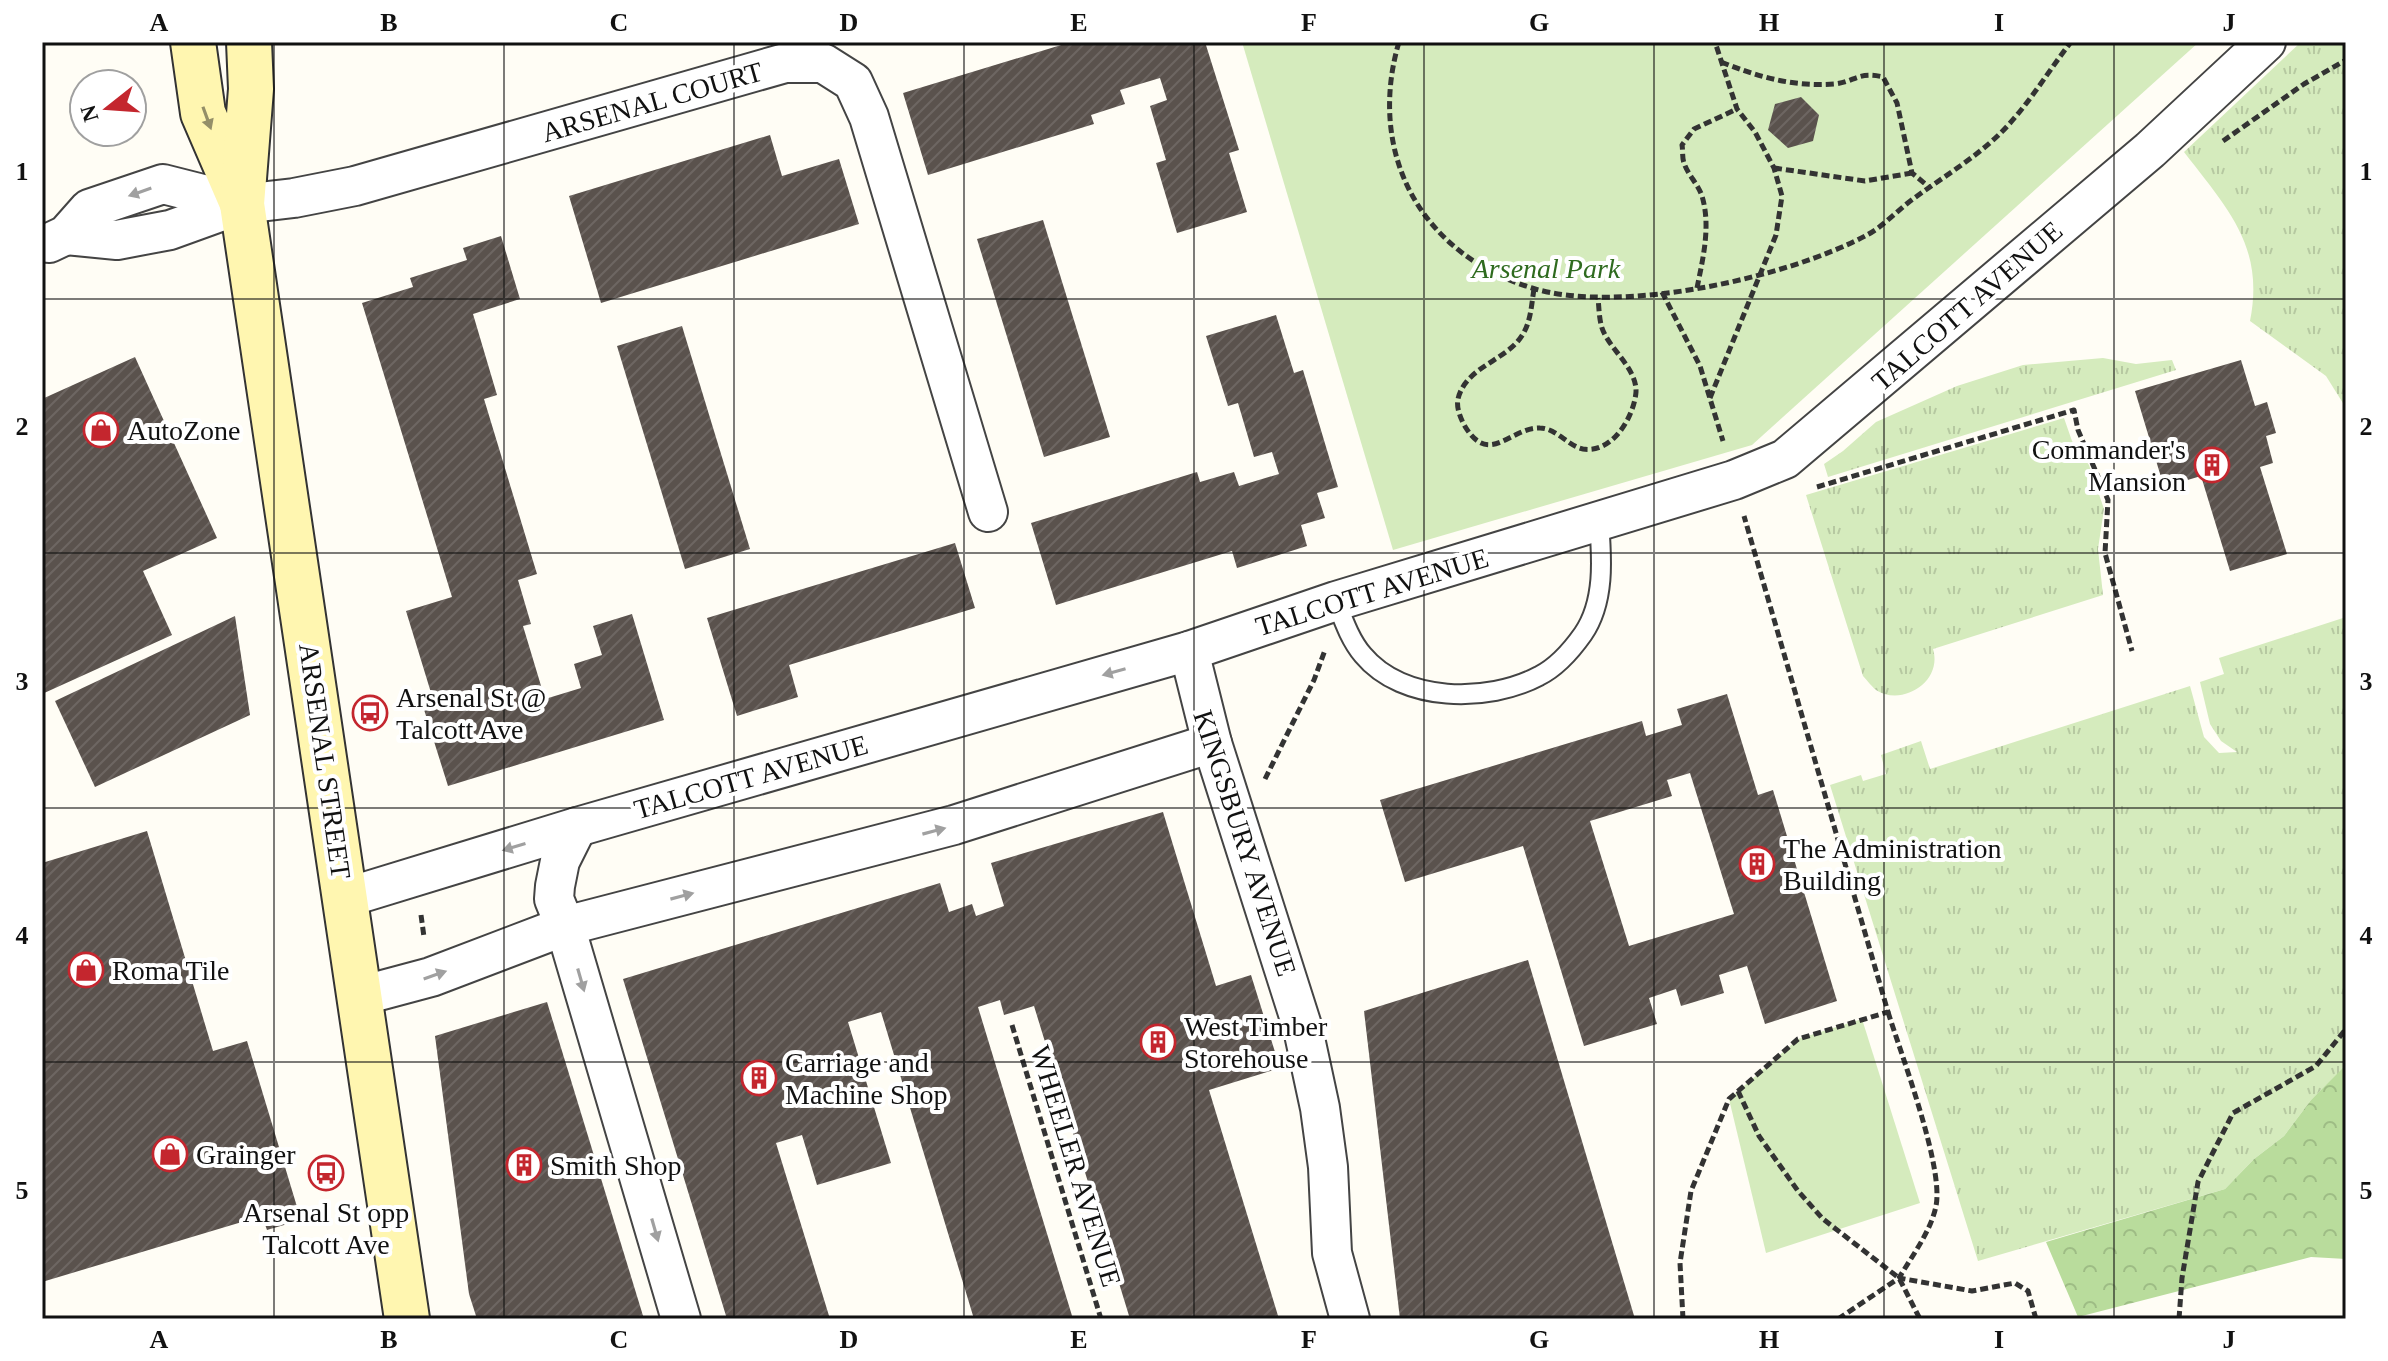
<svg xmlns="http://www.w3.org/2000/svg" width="2388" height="1361" font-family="Georgia,serif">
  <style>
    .grass { fill: url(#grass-tufts) }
    .forest { fill: url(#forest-crowns) }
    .park { fill: #d5ebbd }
    .building { fill: url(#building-hatch); fill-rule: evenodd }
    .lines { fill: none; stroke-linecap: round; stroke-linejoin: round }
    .lane-casing { stroke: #444; stroke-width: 22 }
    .street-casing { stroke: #444; stroke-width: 42 }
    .secondary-casing { stroke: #333; stroke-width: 48 }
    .path { stroke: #333; stroke-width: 5; stroke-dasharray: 8 4; stroke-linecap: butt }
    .lane { stroke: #fff; stroke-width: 18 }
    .street { stroke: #fff; stroke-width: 38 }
    .secondary { stroke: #fff6b0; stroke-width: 44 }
    .oneway { fill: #948f68 }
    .oneway2 { fill: #a0a0a0 }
    .grid { fill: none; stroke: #111; stroke-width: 2; stroke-opacity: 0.55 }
    .labels { text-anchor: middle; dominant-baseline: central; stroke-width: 8; stroke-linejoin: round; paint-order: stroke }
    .street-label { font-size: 28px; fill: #111; stroke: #fff }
    .park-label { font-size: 28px; font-style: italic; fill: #2f6b1f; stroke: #fff }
    .poi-label { font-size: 28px; fill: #111; stroke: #fff; text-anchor: start }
    .neatline { fill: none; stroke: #111; stroke-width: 3 }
    .grid-label { font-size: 26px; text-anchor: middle; font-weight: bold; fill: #111 }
  </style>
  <defs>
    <pattern id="grass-tufts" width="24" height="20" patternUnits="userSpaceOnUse" patternTransform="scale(2)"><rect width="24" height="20" fill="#d5ebbd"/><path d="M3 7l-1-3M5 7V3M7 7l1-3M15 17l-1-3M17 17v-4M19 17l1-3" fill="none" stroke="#b6c8a1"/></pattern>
    <pattern id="forest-crowns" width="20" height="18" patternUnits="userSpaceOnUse" patternTransform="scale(2)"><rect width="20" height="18" fill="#b9dc9c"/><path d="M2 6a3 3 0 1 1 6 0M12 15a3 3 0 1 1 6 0" fill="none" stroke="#9ebc85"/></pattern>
    <pattern id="building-hatch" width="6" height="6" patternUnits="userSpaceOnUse" patternTransform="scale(2)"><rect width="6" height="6" fill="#5a524d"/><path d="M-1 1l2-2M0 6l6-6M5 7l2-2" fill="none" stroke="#6d6662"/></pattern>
  </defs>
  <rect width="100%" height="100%" fill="#fffdf5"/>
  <g class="grass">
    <path d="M2301 42H2346V408L2326 376 2250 321C2265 246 2227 208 2184 152Z"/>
    <polygon points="2103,358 2136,364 2172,360 2176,370 1828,477 1824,464 1843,451 1876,422 1957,386 2023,365"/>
    <path d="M2064 418 2072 441 2089 465 2104 509 2098 549 2103 595 1933 649C1943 682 1902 707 1876 690 1872 687 1867 680 1863 676L1806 495Z"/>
    <polygon points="2343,618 2346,628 2345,1067 2311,1100 2284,1136 2254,1159 2225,1189 1978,1261 1830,785 1861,775 1863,781 1886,774 1881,755 1921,741 1930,769 2190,686 2204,737 2219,753 2237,752 2221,741 2210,724 2200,682 2224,674 2219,658"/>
  </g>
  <polygon class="forest" points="2346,1065 2346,1259 2311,1257 2078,1317 2046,1242 2225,1189 2254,1159 2284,1136 2311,1100"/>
  <g class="park">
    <polygon points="1242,42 2199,42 1752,445 1393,550"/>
    <polygon points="1862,1019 1920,1203 1766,1253 1729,1099 1798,1039"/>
  </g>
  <g class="building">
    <polygon points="1071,42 1205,42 1239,150 1229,153 1247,212 1177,233 1156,163 1166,160 1150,106 1167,100 1160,78 1120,90 1125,104 1091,115 1094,124 928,175 903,93"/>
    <polygon points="1801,97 1819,115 1813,141 1788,148 1768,130 1775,104"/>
    <polygon points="770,135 782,176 839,159 859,224 601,303 569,196"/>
    <polygon points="1043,220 1110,437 1044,457 977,239"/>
    <polygon points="501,236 520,299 473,314 497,395 484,399 537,574 518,580 531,624 523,626 545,699 581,688 574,664 602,655 593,626 632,614 664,720 448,786 421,700 432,696 406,611 452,597 362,303 413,287 410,278 467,260 463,248"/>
    <polygon points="1276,315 1294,373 1303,370 1338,487 1317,493 1325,518 1301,525 1307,546 1237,568 1232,551 1056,605 1031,523 1197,472 1200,482 1234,472 1239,486 1279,474 1272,452 1254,457 1238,403 1228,406 1206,336"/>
    <polygon points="682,326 750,549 685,569 617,346"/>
    <polygon points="135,357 217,538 143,571 172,635 42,694 42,399"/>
    <polygon points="2241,360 2255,406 2267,402 2276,433 2266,436 2273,463 2260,467 2287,554 2230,571 2201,476 2164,487 2135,391"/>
    <polygon points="955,543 975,608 789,665 798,697 737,716 707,618"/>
    <polygon points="235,616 250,715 95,787 55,701"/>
    <path d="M1727 694 1758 795 1773 790 1837 1001 1765 1024 1747 966 1719 975 1724 993 1681 1006 1676 989 1649 998 1657 1024 1584 1046 1523 846 1405 882 1380 800 1642 721 1646 736 1682 725 1677 709ZM1690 773 1734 914 1629 946 1590 821 1672 796 1667 780Z"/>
    <polygon points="1163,812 1216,986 1251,975 1280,1068 1209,1090 1279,1319 1130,1319 1034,1006 1004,1015 1000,1000 978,1007 1073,1319 974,1319 881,1012 848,1022 891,1163 817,1185 802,1135 776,1143 830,1319 727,1319 623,979 940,883 949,912 972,904 976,916 1004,906 991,863"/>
    <polygon points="147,831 213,1051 247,1041 301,1220 267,1230 262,1216 42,1282 42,863"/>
    <polygon points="1528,960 1635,1319 1400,1319 1364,1011"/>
    <polygon points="547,1002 644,1319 477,1319 469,1294 435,1036"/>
  </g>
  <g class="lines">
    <g class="lane-casing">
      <path id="lane" d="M1336 601C1343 619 1350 640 1363 655 1403 703 1488 703 1539 676 1557 667 1571 651 1583 634 1605 602 1602 559 1599 522"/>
    </g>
    <g class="street-casing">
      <g id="street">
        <polyline points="66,235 117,240 170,230 242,204 294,198 355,186 785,63 823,63 853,82 869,117 988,512"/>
        <polyline points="49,243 66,235 89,209 163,184 242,204"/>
        <polyline points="1189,651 1212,743 1303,1029 1320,1108 1328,1167 1332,1253 1350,1319"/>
        <polyline points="577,827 560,861 555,886 554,899 565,926 681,1319"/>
        <polyline points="345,898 577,827 1189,651 1336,601 1734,480 1785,459 2150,150 2266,42"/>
        <polyline points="360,996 431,977 565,926 954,825 1212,743"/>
      </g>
    </g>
    <g class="secondary-casing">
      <g id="secondary">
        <polyline points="193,42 203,113 241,201"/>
        <polyline points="249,42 251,89 242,204 407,1319"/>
      </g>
    </g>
    <g class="path">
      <path d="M1399 42C1385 89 1386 139 1406 183 1430 236 1478 272 1532 288 1619 315 1787 278 1867 235 1882 227 1895 213 1909 202 1937 181 1966 164 1992 141 2023 114 2046 74 2071 42"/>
      <path d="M1721 62C1759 77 1793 87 1834 84 1855 82 1858 71 1883 77L1897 103 1912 173 1929 187"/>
      <polyline points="2223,141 2304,84 2346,60"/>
      <polyline points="1774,168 1865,181 1912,173"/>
      <path d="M1697 288C1703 258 1711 226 1702 196 1698 184 1688 175 1684 163 1682 158 1683 150 1682 145L1694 129 1737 109"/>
      <path d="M1534 289C1531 307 1531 326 1518 341 1500 362 1465 369 1458 399 1456 408 1461 420 1466 428 1490 466 1511 427 1540 428 1556 428 1568 446 1583 449 1612 454 1634 417 1636 392 1637 368 1609 349 1602 328 1599 319 1599 307 1598 298"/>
      <polyline points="1662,292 1700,366 1723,441"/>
      <polyline points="1710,398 1776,235 1782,196 1774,168 1755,132 1737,109 1715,42"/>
      <polyline points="1817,487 2074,410 2078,430 2108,500 2105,553 2132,651"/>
      <polyline points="1265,779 1314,680 1325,650"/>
      <polyline points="421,915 424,937"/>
      <path d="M1888 1012C1901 1054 1944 1167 1936 1206 1931 1231 1912 1256 1899 1278"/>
      <polyline points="1012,1025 1101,1319"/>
      <polyline points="1738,1091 1759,1136 1798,1191 1823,1219 1899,1278 1920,1319"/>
      <polyline points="1683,1319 1680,1263 1691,1191 1729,1099 1798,1039 1888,1012 1744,516"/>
      <polyline points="1838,1319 1899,1278 1972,1291 2015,1283 2028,1291 2036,1319"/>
      <polyline points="2179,1319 2182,1278 2198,1182 2233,1113 2316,1066 2346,1029"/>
    </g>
    <use href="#lane" class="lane"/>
    <use href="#street" class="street"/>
    <use href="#secondary" class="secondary"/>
  </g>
  <defs><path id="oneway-solid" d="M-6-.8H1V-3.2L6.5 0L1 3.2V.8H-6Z" transform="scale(2)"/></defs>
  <use class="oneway" href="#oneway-solid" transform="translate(207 118) rotate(70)"/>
  <g class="oneway2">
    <use href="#oneway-solid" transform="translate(140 192) rotate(161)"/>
    <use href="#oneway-solid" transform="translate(1114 672) rotate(164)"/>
    <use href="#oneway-solid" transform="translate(934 831) rotate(-15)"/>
    <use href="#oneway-solid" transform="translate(514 847) rotate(163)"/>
    <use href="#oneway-solid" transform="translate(682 896) rotate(-15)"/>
    <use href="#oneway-solid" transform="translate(435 975) rotate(-19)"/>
    <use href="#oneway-solid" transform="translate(581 980) rotate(74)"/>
    <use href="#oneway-solid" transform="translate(655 1230) rotate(74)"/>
  </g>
  <path class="grid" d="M274 42V1319M504 42V1319M734 42V1319M964 42V1319M1194 42V1319M1424 42V1319M1654 42V1319M1884 42V1319M2114 42V1319M42 299H2346M42 553H2346M42 808H2346M42 1062H2346"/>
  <defs>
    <g id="shop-ring" transform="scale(1.8)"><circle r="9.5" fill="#fff" stroke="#c4262e" stroke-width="1.5"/><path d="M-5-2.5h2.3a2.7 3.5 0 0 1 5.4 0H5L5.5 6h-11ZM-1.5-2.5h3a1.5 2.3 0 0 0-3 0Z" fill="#c4262e"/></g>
    <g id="building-ring" transform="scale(1.8)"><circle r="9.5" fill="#fff" stroke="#c4262e" stroke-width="1.5"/><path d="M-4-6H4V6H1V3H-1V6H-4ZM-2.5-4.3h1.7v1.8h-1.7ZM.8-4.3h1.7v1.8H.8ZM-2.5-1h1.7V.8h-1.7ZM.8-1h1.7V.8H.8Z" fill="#c4262e"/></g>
    <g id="bus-ring" transform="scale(1.8)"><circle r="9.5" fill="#fff" stroke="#c4262e" stroke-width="1.5"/><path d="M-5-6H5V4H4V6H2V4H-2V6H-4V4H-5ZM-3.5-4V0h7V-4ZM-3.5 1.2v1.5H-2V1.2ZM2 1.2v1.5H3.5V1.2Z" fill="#c4262e"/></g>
  </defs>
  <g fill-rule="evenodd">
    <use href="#shop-ring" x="101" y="430"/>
    <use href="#building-ring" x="2212" y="465"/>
    <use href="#bus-ring" x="370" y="713"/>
    <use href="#building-ring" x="1757" y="864"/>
    <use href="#shop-ring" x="86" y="970"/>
    <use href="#building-ring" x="1158" y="1042"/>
    <use href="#building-ring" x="759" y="1078"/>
    <use href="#shop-ring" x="170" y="1154"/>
    <use href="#building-ring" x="524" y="1165"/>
    <use href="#bus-ring" x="326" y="1173"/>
  </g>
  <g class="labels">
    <g class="street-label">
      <text transform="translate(652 102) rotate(-16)">ARSENAL COURT</text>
      <text transform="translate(1967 306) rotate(-41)">TALCOTT AVENUE</text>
      <text transform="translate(1372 592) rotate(-17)">TALCOTT AVENUE</text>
      <text transform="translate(325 761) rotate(82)">ARSENAL STREET</text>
      <text transform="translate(751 777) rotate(-16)">TALCOTT AVENUE</text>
      <text transform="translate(1245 843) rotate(72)">KINGSBURY AVENUE</text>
      <text transform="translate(1076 1166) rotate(73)">WHEELER AVENUE</text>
    </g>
    <g class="park-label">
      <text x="1546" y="268">Arsenal Park</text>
    </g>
    <g class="poi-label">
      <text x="127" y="430">AutoZone</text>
      <text x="2186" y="449" text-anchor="end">Commander's<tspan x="2186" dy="32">Mansion</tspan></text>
      <text x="396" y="697">Arsenal St @<tspan x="396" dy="32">Talcott Ave</tspan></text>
      <text x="1783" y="848">The Administration<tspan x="1783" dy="32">Building</tspan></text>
      <text x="112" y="970">Roma Tile</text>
      <text x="1184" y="1026">West Timber<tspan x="1184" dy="32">Storehouse</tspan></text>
      <text x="785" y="1062">Carriage and<tspan x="785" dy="32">Machine Shop</tspan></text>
      <text x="196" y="1154">Grainger</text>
      <text x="550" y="1165">Smith Shop</text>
      <text x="326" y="1212" text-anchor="middle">Arsenal St opp<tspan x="326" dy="32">Talcott Ave</tspan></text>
    </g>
  </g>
  <rect width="2388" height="1361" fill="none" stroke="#ffffff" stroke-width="88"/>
  <g transform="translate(108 108) rotate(253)"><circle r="38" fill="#ffffff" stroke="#a0a0a0" stroke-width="2"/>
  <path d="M0-6L14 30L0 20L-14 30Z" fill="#c4262e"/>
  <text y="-12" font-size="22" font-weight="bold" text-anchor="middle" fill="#111111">N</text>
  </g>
  <rect x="44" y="44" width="2300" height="1273" class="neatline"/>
  <g class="grid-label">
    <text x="159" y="31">A</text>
    <text x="389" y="31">B</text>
    <text x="619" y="31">C</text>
    <text x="849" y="31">D</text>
    <text x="1079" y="31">E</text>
    <text x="1309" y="31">F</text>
    <text x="1539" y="31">G</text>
    <text x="1769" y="31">H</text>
    <text x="1999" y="31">I</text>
    <text x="2229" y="31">J</text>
    <text x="22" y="180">1</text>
    <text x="2366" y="180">1</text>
    <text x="22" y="435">2</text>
    <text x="2366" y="435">2</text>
    <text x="22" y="690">3</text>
    <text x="2366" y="690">3</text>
    <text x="22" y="944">4</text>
    <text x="2366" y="944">4</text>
    <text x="22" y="1199">5</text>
    <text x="2366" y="1199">5</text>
    <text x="159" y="1348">A</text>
    <text x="389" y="1348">B</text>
    <text x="619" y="1348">C</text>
    <text x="849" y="1348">D</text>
    <text x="1079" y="1348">E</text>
    <text x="1309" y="1348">F</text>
    <text x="1539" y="1348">G</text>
    <text x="1769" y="1348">H</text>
    <text x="1999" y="1348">I</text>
    <text x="2229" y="1348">J</text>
  </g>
</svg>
